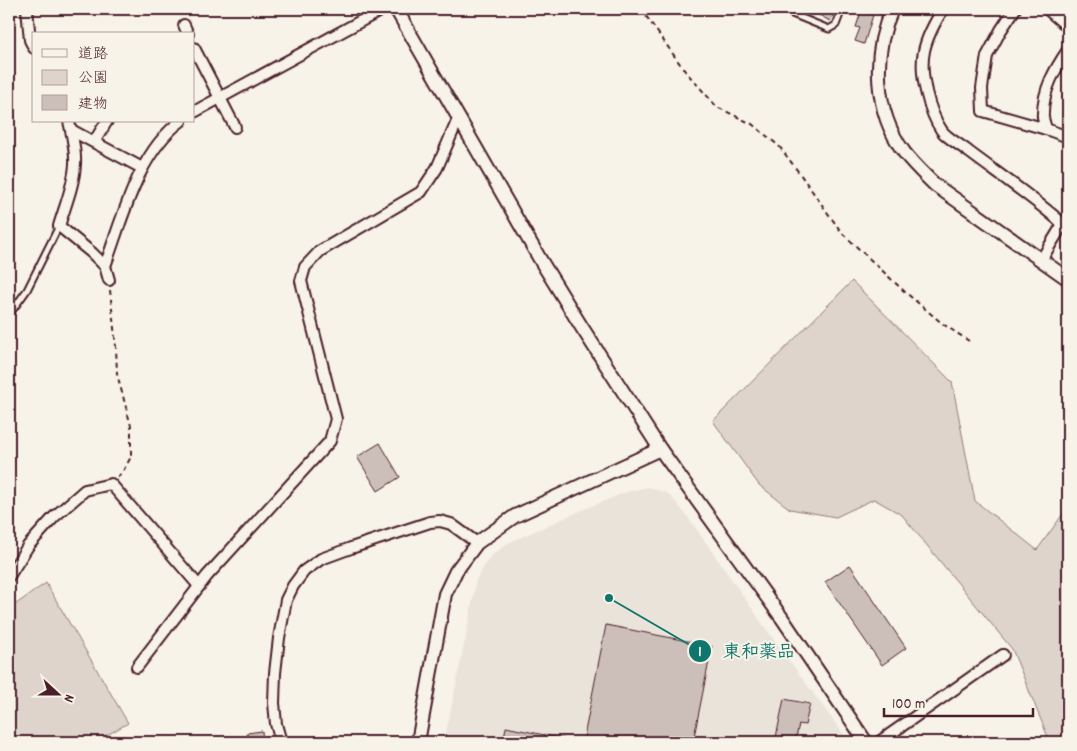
<svg xmlns="http://www.w3.org/2000/svg" width="1077" height="751" font-family="Dekko,'Klee One',sans-serif">
  <style>
    .built { fill: #eae3da }
    .green { fill: #ded4cc; stroke: #947a7c }
    .building { fill: #ccbfb9; stroke: #4a1f2b }
    .lines { fill: none; stroke-linecap: round; stroke-linejoin: round }
    .service-casing { stroke: #4a1f2b; stroke-width: 9 }
    .minor-casing { stroke: #4a1f2b; stroke-width: 14 }
    .tertiary-casing { stroke: #4a1f2b; stroke-width: 16 }
    .path { stroke: #4a1f2b; stroke-width: 2; stroke-dasharray: 5 4; stroke-linecap: butt }
    .service { stroke: #f7f3e8; stroke-width: 5 }
    .minor { stroke: #f7f3e8; stroke-width: 10 }
    .tertiary { stroke: #f7f3e8; stroke-width: 12 }
    .leader { fill: none; stroke: #0f766e; stroke-width: 2 }
    .callout-dot { fill: #0f766e; stroke: #f7f3e8; stroke-width: 2 }
    .mark-label { font-size: 15px; text-anchor: middle; font-weight: bold; fill: #fff }
    .callout-label { font-size: 18px; text-anchor: middle; font-weight: bold; fill: #0f766e; stroke: #f7f3e8; stroke-width: 4; stroke-linejoin: round; paint-order: stroke }
  </style>
  <rect width="100%" height="100%" fill="#f7f3e8"/>
  <filter id="ink" filterUnits="userSpaceOnUse"><feTurbulence type="fractalNoise" baseFrequency=".02" numOctaves="2"/><feDisplacementMap in="SourceGraphic" scale="10" xChannelSelector="R" yChannelSelector="G"/><feConvolveMatrix kernelMatrix="1 2 1 2 8 2 1 2 1" color-interpolation-filters="sRGB"/></filter>
  <g filter="url(#ink)">
    <polygon class="built" points="648,487 667,493 680,507 695,527 769,633 844,735 843,742 444,742 470,616 476,580 489,558 508,543 587,508 626,492"/>
    <g class="green">
      <polygon points="852,281 952,382 975,501 1037,550 1068,507 1068,742 1050,742 1012,649 902,515 874,499 836,517 790,509 759,485 713,421"/>
      <polygon points="46,583 128,723 95,742 9,742 9,609"/>
    </g>
    <g class="building">
      <polygon points="808,9 837,9 830,21"/>
      <polygon points="862,9 871,9 869,14 873,15 864,44 855,41 860,28 856,27"/>
      <polygon points="380,443 400,477 378,491 357,457"/>
      <polygon points="850,565 906,648 882,665 825,582"/>
      <polygon points="606,625 712,646 693,742 583,742"/>
      <polygon points="784,699 810,704 805,725 799,724 795,742 775,742"/>
      <polygon points="506,727 564,739 563,742 503,742"/>
      <polygon points="262,731 263,742 248,742 247,733"/>
    </g>
    <g class="lines">
      <g class="service-casing">
        <g id="service">
          <polyline points="787,9 792,14 829,29 836,25 842,9"/>
          <polyline points="9,315 27,290 59,226"/>
        </g>
      </g>
      <g class="minor-casing">
        <g id="minor">
          <polyline points="27,9 30,40 34,48"/>
          <path d="M943 9C935 22 927 36 924 51 919 74 929 112 942 131 947 138 962 146 969 152 1001 176 1034 198 1063 224L1041 260"/>
          <polyline points="1015,9 1001,30 987,56 982,88 983,111 1046,129 1068,137"/>
          <polyline points="1047,9 1068,27"/>
          <polyline points="184,25 188,34"/>
          <polyline points="194,48 235,127"/>
          <polyline points="194,112 383,9"/>
          <path d="M69 121C72 135 76 150 75 164 74 185 65 206 59 226L92 253 105 266 109 280"/>
          <path d="M1046 129C1045 124 1042 118 1043 113 1043 90 1055 69 1068 50"/>
          <polyline points="71,130 142,168"/>
          <polyline points="94,142 107,121"/>
          <path d="M105 266C123 217 138 153 181 121"/>
          <polyline points="9,576 28,546 54,517 85,490 111,484 199,586"/>
          <polyline points="137,667 207,576 330,441 336,419 301,281 305,267 320,251 421,192 437,168 459,117"/>
          <polyline points="281,742 276,724 274,703 275,673 279,638 286,600 293,586 304,571 321,559 351,548 430,522 440,521 451,524 477,543"/>
          <polyline points="879,742 1003,655"/>
        </g>
      </g>
      <g class="tertiary-casing">
        <g id="tertiary">
          <polyline points="396,9 541,261 581,326 660,449 782,618 866,742"/>
          <path d="M892 9C872 54 874 111 904 152 913 164 924 174 935 185L1068 279"/>
          <polyline points="418,742 445,594 456,571 477,543 515,516 660,449"/>
        </g>
      </g>
      <g class="path">
        <polyline points="641,9 685,71 717,107 752,124 779,146 800,174 842,233 905,292 943,324 969,341"/>
        <polyline points="110,290 116,347 117,374 131,426 131,457 123,471 117,478"/>
      </g>
      <use href="#service" class="service"/>
      <use href="#minor" class="minor"/>
      <use href="#tertiary" class="tertiary"/>
    </g>
  </g>
  <path class="leader" d="M609 598L700 651"/>
  <g class="callout-dot">
    <circle cx="609" cy="598" r="5"/>
    <circle cx="700" cy="651" r="12"/>
  </g>
  <g class="mark-label">
    <text x="700" y="656">1</text>
  </g>
  <g class="callout-label">
    <text x="759" y="657">東和薬品</text>
  </g>
  <rect width="1077" height="751" fill="none" stroke="#f7f3e8" stroke-width="30"/>
  <rect x="15" y="15" width="1047" height="721" fill="none" stroke="#4a1f2b" stroke-width="2" filter="url(#ink)"/>
  <rect x="32" y="32" width="162" height="90" fill="#f7f3e8" stroke="#b29e9c"/>
  <rect x="42" y="49" width="25" height="8" fill="#f7f3e8" stroke="#b29e9c"/>
  <text x="78" y="58" font-size="15" fill="#4a1f2b">道路</text>
  <rect x="42" y="70" width="25" height="15" fill="#ded4cc" stroke="#b29e9c"/>
  <text x="78" y="82" font-size="15" fill="#4a1f2b">公園</text>
  <rect x="42" y="95" width="25" height="15" fill="#ccbfb9" stroke="#b29e9c"/>
  <text x="78" y="108" font-size="15" fill="#4a1f2b">建物</text>
  <g transform="translate(58 694) rotate(111)" stroke="#f7f3e8" stroke-width="4" paint-order="stroke">
  <path d="M0-4L9 19L0 12L-9 19Z" fill="#4a1f2b"/>
  <text y="-8" font-size="14" font-weight="bold" text-anchor="middle" fill="#4a1f2b">N</text>
  </g>
  <path d="M884 708v8h149v-8" fill="none" stroke="#4a1f2b" stroke-width="2.5"/>
  <text x="892" y="708" font-size="15" fill="#4a1f2b" stroke="#f7f3e8" stroke-width="4" paint-order="stroke">100 m</text>
</svg>
